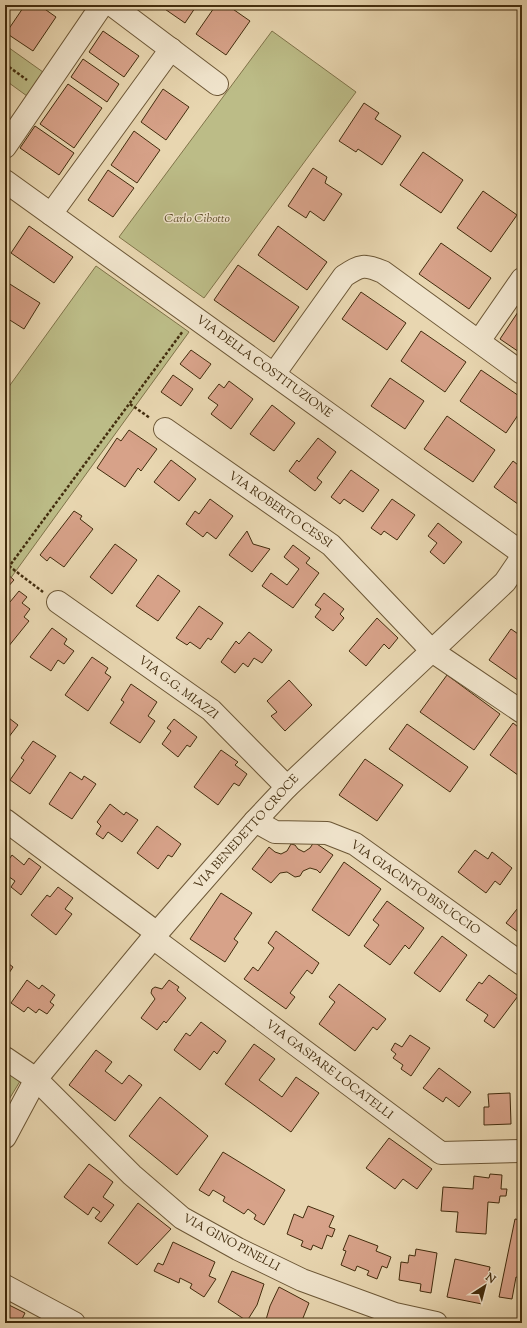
<svg xmlns="http://www.w3.org/2000/svg" width="527" height="1328" font-family="'Sorts Mill Goudy',serif">
  <style>
    .green { fill: #bcbc87; stroke: #80744a }
    .building { fill: #d7a289; stroke: #432d0e }
    .lines { fill: none; stroke-linecap: round; stroke-linejoin: round }
    .minor-casing { stroke: #6c5736; stroke-width: 24 }
    .path { stroke: #432d0e; stroke-width: 2.5; stroke-dasharray: 3 2; stroke-linecap: butt }
    .minor { stroke: #f0e4cc; stroke-width: 22 }
    .labels { text-anchor: middle; dominant-baseline: central; stroke-width: 3; stroke-linejoin: round; paint-order: stroke }
    .park-label { font-size: 12px; font-style: italic; fill: #5b4a26; stroke: #f0e4cc }
    .street-label { font-size: 12px; fill: #432d0e; stroke: #f0e4cc }
  </style>
  <rect width="100%" height="100%" fill="#e8d6b0"/>
  <filter id="stains"><feTurbulence type="fractalNoise" baseFrequency=".005" numOctaves="4"/><feColorMatrix values="0 0 0 0 .2 0 0 0 0 .09 0 0 0 0 .02 0 0 0 .5 -.17"/></filter>
  <radialGradient id="worn" r=".72"><stop offset=".6" stop-color="#630" stop-opacity="0"/><stop offset="1" stop-color="#630" stop-opacity=".3"/></radialGradient>
  <g class="green">
    <polygon points="272,31 356,92 204,298 119,237"/>
    <polygon points="5,45 43,72 27,96 5,80"/>
    <polygon points="96,266 189,332 5,586 5,392"/>
    <polygon points="5,1061 25,1073 5,1106"/>
  </g>
  <g class="building">
    <polygon points="25,5 39,5 56,17 33,51 6,33"/>
    <polygon points="159,5 197,5 185,23"/>
    <polygon points="216,5 227,5 250,21 226,55 196,34"/>
    <polygon points="103,31 139,56 124,77 89,52"/>
    <polygon points="83,59 119,84 107,102 71,77"/>
    <polygon points="68,84 102,108 74,148 40,124"/>
    <polygon points="163,89 189,107 166,140 141,122"/>
    <polygon points="364,103 379,113 375,119 401,136 382,165 358,149 356,152 339,141"/>
    <polygon points="35,126 74,153 59,175 20,148"/>
    <polygon points="134,131 160,150 137,183 111,165"/>
    <polygon points="423,152 463,180 441,213 400,185"/>
    <polygon points="313,168 327,177 325,183 342,194 324,221 310,211 306,218 288,206"/>
    <polygon points="108,170 134,188 113,217 88,200"/>
    <polygon points="483,191 517,215 491,252 457,228"/>
    <polygon points="29,226 73,257 54,283 11,253"/>
    <polygon points="278,226 327,262 307,290 258,255"/>
    <polygon points="441,243 491,278 469,309 419,274"/>
    <polygon points="238,265 299,307 274,342 214,300"/>
    <polygon points="5,281 40,303 24,329 5,317"/>
    <polygon points="361,292 406,323 387,350 342,319"/>
    <polygon points="522,306 522,354 500,339"/>
    <polygon points="421,331 466,362 445,392 401,361"/>
    <polygon points="191,350 211,364 200,379 180,364"/>
    <polygon points="481,370 522,398 522,409 506,433 460,401"/>
    <polygon points="173,375 193,389 181,406 161,392"/>
    <polygon points="390,378 424,401 405,429 371,406"/>
    <polygon points="229,381 253,399 231,429 211,414 218,405 208,398 219,384 224,388"/>
    <polygon points="272,405 295,423 274,451 250,434"/>
    <polygon points="447,416 495,450 473,482 424,449"/>
    <polygon points="129,430 157,449 141,471 138,468 125,487 97,468 117,438 121,441"/>
    <polygon points="318,438 336,452 317,478 322,482 315,491 289,471 297,460 299,462"/>
    <polygon points="171,460 196,479 179,501 154,482"/>
    <polygon points="513,461 522,468 522,507 494,487"/>
    <polygon points="351,470 379,490 363,512 344,499 340,504 331,497"/>
    <polygon points="210,499 233,516 216,539 207,532 203,537 186,524 195,511 199,514"/>
    <polygon points="392,499 415,515 397,540 384,531 381,535 371,528"/>
    <polygon points="74,511 82,516 80,519 93,529 64,567 50,557 47,561 40,555"/>
    <polygon points="438,523 462,542 444,564 430,552 437,543 428,536"/>
    <polygon points="247,531 253,544 270,549 252,572 229,555"/>
    <polygon points="115,544 137,560 112,594 90,577"/>
    <polygon points="293,545 310,558 306,563 319,573 293,608 262,586 271,573 287,585 299,569 284,557"/>
    <polygon points="6,573 14,580 6,589 5,589"/>
    <polygon points="158,575 180,591 158,621 136,606"/>
    <polygon points="19,591 27,597 22,603 30,609 24,617 29,621 8,647 5,644 5,604 8,600 10,602"/>
    <polygon points="324,593 344,609 340,614 344,618 333,631 315,617 321,609 315,605"/>
    <polygon points="199,606 223,623 211,640 208,638 200,649 190,642 187,645 176,638"/>
    <polygon points="377,618 398,638 389,649 384,644 366,666 349,651"/>
    <polygon points="52,628 67,639 64,644 74,651 64,664 58,660 51,671 30,657"/>
    <polygon points="511,629 521,636 522,634 522,683 489,660"/>
    <polygon points="249,632 272,650 262,663 254,658 248,667 243,663 235,673 221,662 236,641 239,644"/>
    <polygon points="92,657 108,668 105,673 111,677 88,711 65,695"/>
    <polygon points="447,675 500,714 474,750 420,712"/>
    <polygon points="289,680 312,705 285,731 271,716 277,712 267,701"/>
    <polygon points="131,684 157,702 148,716 155,721 140,743 110,723 124,702 121,700"/>
    <polygon points="5,715 18,725 5,742"/>
    <polygon points="174,719 197,737 190,747 187,745 178,757 162,744 171,731 167,728"/>
    <polygon points="513,723 522,730 522,778 490,755"/>
    <polygon points="407,724 468,767 450,792 389,749"/>
    <polygon points="33,741 56,756 30,794 10,780 24,760 21,758"/>
    <polygon points="221,750 238,762 235,765 247,774 239,786 234,783 218,805 194,787"/>
    <polygon points="365,759 403,785 377,821 339,795"/>
    <polygon points="70,772 82,780 84,776 96,784 72,819 49,804"/>
    <polygon points="110,804 124,815 126,812 138,820 122,842 108,832 103,839 96,834 101,826 97,822"/>
    <polygon points="157,826 181,844 172,857 168,855 158,869 137,853"/>
    <polygon points="314,842 333,855 320,873 317,870 310,868 303,871 300,876 295,877 287,872 280,873 271,883 252,869 269,847 275,852 281,854 287,851 291,844 295,845 298,849 304,852 310,848"/>
    <polygon points="475,850 488,859 492,852 512,868 500,885 495,881 486,893 458,872"/>
    <polygon points="12,855 24,865 29,858 41,867 21,895 11,887 15,881 5,874 5,865"/>
    <polygon points="344,862 381,889 349,936 312,910"/>
    <polygon points="58,887 73,898 65,909 72,914 56,935 31,915 47,895 50,897"/>
    <polygon points="221,893 252,913 234,939 238,942 225,962 190,939"/>
    <polygon points="387,901 424,928 409,949 405,945 390,965 364,946 379,925 373,920"/>
    <polygon points="517,909 522,913 522,935 506,923"/>
    <polygon points="276,931 319,963 312,974 307,970 290,993 295,997 286,1009 244,979 253,967 258,971 274,948 268,943"/>
    <polygon points="442,936 467,955 440,992 414,973"/>
    <polygon points="5,961 13,967 5,979"/>
    <polygon points="489,975 518,996 494,1028 484,1021 488,1015 466,1000 479,982 482,984"/>
    <polygon points="27,980 39,989 42,985 55,995 50,1002 54,1005 47,1014 39,1009 36,1013 28,1007 24,1012 11,1003"/>
    <polygon points="169,980 179,987 177,990 186,998 166,1023 164,1021 157,1030 141,1018 155,999 151,993 152,989 155,987 162,989"/>
    <polygon points="339,984 386,1019 377,1030 373,1027 355,1051 319,1024 335,1002 329,997"/>
    <polygon points="201,1022 226,1041 217,1054 214,1051 200,1070 174,1050 186,1033 190,1036"/>
    <polygon points="410,1035 430,1048 411,1076 401,1069 403,1065 393,1058 396,1054 391,1050 395,1043 402,1047"/>
    <polygon points="254,1044 275,1059 259,1080 282,1097 296,1077 319,1093 291,1132 225,1084"/>
    <polygon points="96,1050 112,1062 105,1071 122,1084 129,1075 142,1085 115,1121 69,1085"/>
    <polygon points="439,1068 471,1092 459,1107 446,1097 443,1102 423,1088"/>
    <polygon points="510,1093 511,1124 484,1125 484,1107 489,1107 488,1094"/>
    <polygon points="160,1097 208,1136 177,1175 129,1136"/>
    <polygon points="389,1138 432,1169 417,1189 403,1179 395,1189 366,1168"/>
    <polygon points="223,1152 285,1190 264,1225 254,1219 256,1215 248,1209 244,1214 223,1201 225,1197 213,1190 209,1196 199,1190"/>
    <polygon points="89,1164 113,1182 103,1197 114,1205 101,1222 95,1218 100,1212 93,1207 88,1215 64,1197"/>
    <polygon points="490,1174 502,1175 501,1189 507,1189 506,1196 500,1196 499,1203 488,1202 486,1234 456,1232 458,1212 441,1211 443,1187 473,1189 474,1176 489,1178"/>
    <polygon points="138,1203 171,1229 137,1265 108,1243"/>
    <polygon points="308,1206 334,1216 329,1227 335,1229 332,1237 327,1235 322,1249 313,1245 311,1250 301,1246 303,1241 287,1234 294,1214 303,1218"/>
    <polygon points="522,1216 522,1278 516,1277 512,1299 499,1297 515,1219 521,1220"/>
    <polygon points="349,1235 378,1246 376,1251 391,1257 387,1268 382,1266 377,1279 367,1275 369,1271 357,1266 355,1271 341,1265 346,1251 343,1250"/>
    <polygon points="173,1242 215,1262 209,1276 216,1279 204,1297 190,1288 192,1284 180,1278 179,1283 154,1271 158,1263 163,1265"/>
    <polygon points="416,1249 437,1253 431,1293 420,1291 421,1284 399,1280 401,1262 408,1263 409,1255 415,1256"/>
    <polygon points="455,1259 490,1267 482,1304 447,1297"/>
    <polygon points="232,1271 264,1284 257,1305 247,1321 218,1302"/>
    <polygon points="279,1287 309,1303 301,1323 265,1323 270,1306"/>
    <polygon points="9,1305 25,1313 22,1319 31,1323 5,1323 5,1315"/>
  </g>
  <g class="lines">
    <g class="minor-casing">
      <g id="minor">
        <polyline points="112,5 217,84"/>
        <polyline points="5,147 102,5"/>
        <polyline points="5,181 522,553"/>
        <polyline points="51,214 171,49"/>
        <polyline points="479,341 522,279"/>
        <path d="M274 374 344 276C361 265 364 264 383 272L522 373"/>
        <polyline points="165,429 331,545 432,651 522,712"/>
        <polyline points="58,602 211,710 287,787"/>
        <polyline points="5,820 157,933"/>
        <polyline points="255,821 275,832 327,833 355,844 522,964"/>
        <polyline points="153,938 441,1153 522,1151"/>
        <polyline points="5,1058 36,1079 132,1175 182,1218 238,1249 302,1280 395,1314 436,1323"/>
        <polyline points="5,1137 36,1079 157,933 255,821 287,787 505,582 522,557"/>
        <polyline points="5,1286 74,1323"/>
      </g>
    </g>
    <g class="path">
      <polyline points="5,64 27,80"/>
      <polyline points="130,404 150,418"/>
      <polyline points="5,563 43,592"/>
      <polyline points="5,572 183,331"/>
    </g>
    <use href="#minor" class="minor"/>
  </g>
  <g class="labels">
    <g class="park-label">
      <text x="197" y="219">Carlo Cibotto</text>
    </g>
    <g class="street-label">
      <text transform="translate(264 367) rotate(36)">VIA DELLA COSTITUZIONE</text>
      <text transform="translate(280 510) rotate(35)">VIA ROBERTO CESSI</text>
      <text transform="translate(178 688) rotate(37)">VIA G.G. MIAZZI</text>
      <text transform="translate(247 832) rotate(-48)">VIA BENEDETTO CROCE</text>
      <text transform="translate(415 888) rotate(35)">VIA GIACINTO BISUCCIO</text>
      <text transform="translate(329 1070) rotate(37)">VIA GASPARE LOCATELLI</text>
      <text transform="translate(231 1243) rotate(28)">VIA GINO PINELLI</text>
    </g>
  </g>
  <rect width="527" height="1328" fill="none" stroke="#e8d6b0" stroke-width="20"/>
  <rect x="6" y="6" width="515" height="1316" fill="none" stroke="#432d0e" stroke-width="2"/>
  <rect x="10" y="10" width="507" height="1308" fill="none" stroke="#432d0e"/>
  <g transform="translate(485 1286) rotate(36)" stroke="#f0e4cc" stroke-width="3" paint-order="stroke">
  <path d="M0-3L7 15L0 10L-7 15Z" fill="#432d0e"/>
  <text y="-6" font-size="11" font-weight="bold" text-anchor="middle" fill="#432d0e">N</text>
  </g>
  <rect width="100%" height="100%" filter="url(#stains)"/>
  <rect width="100%" height="100%" fill="url(#worn)"/>
</svg>
